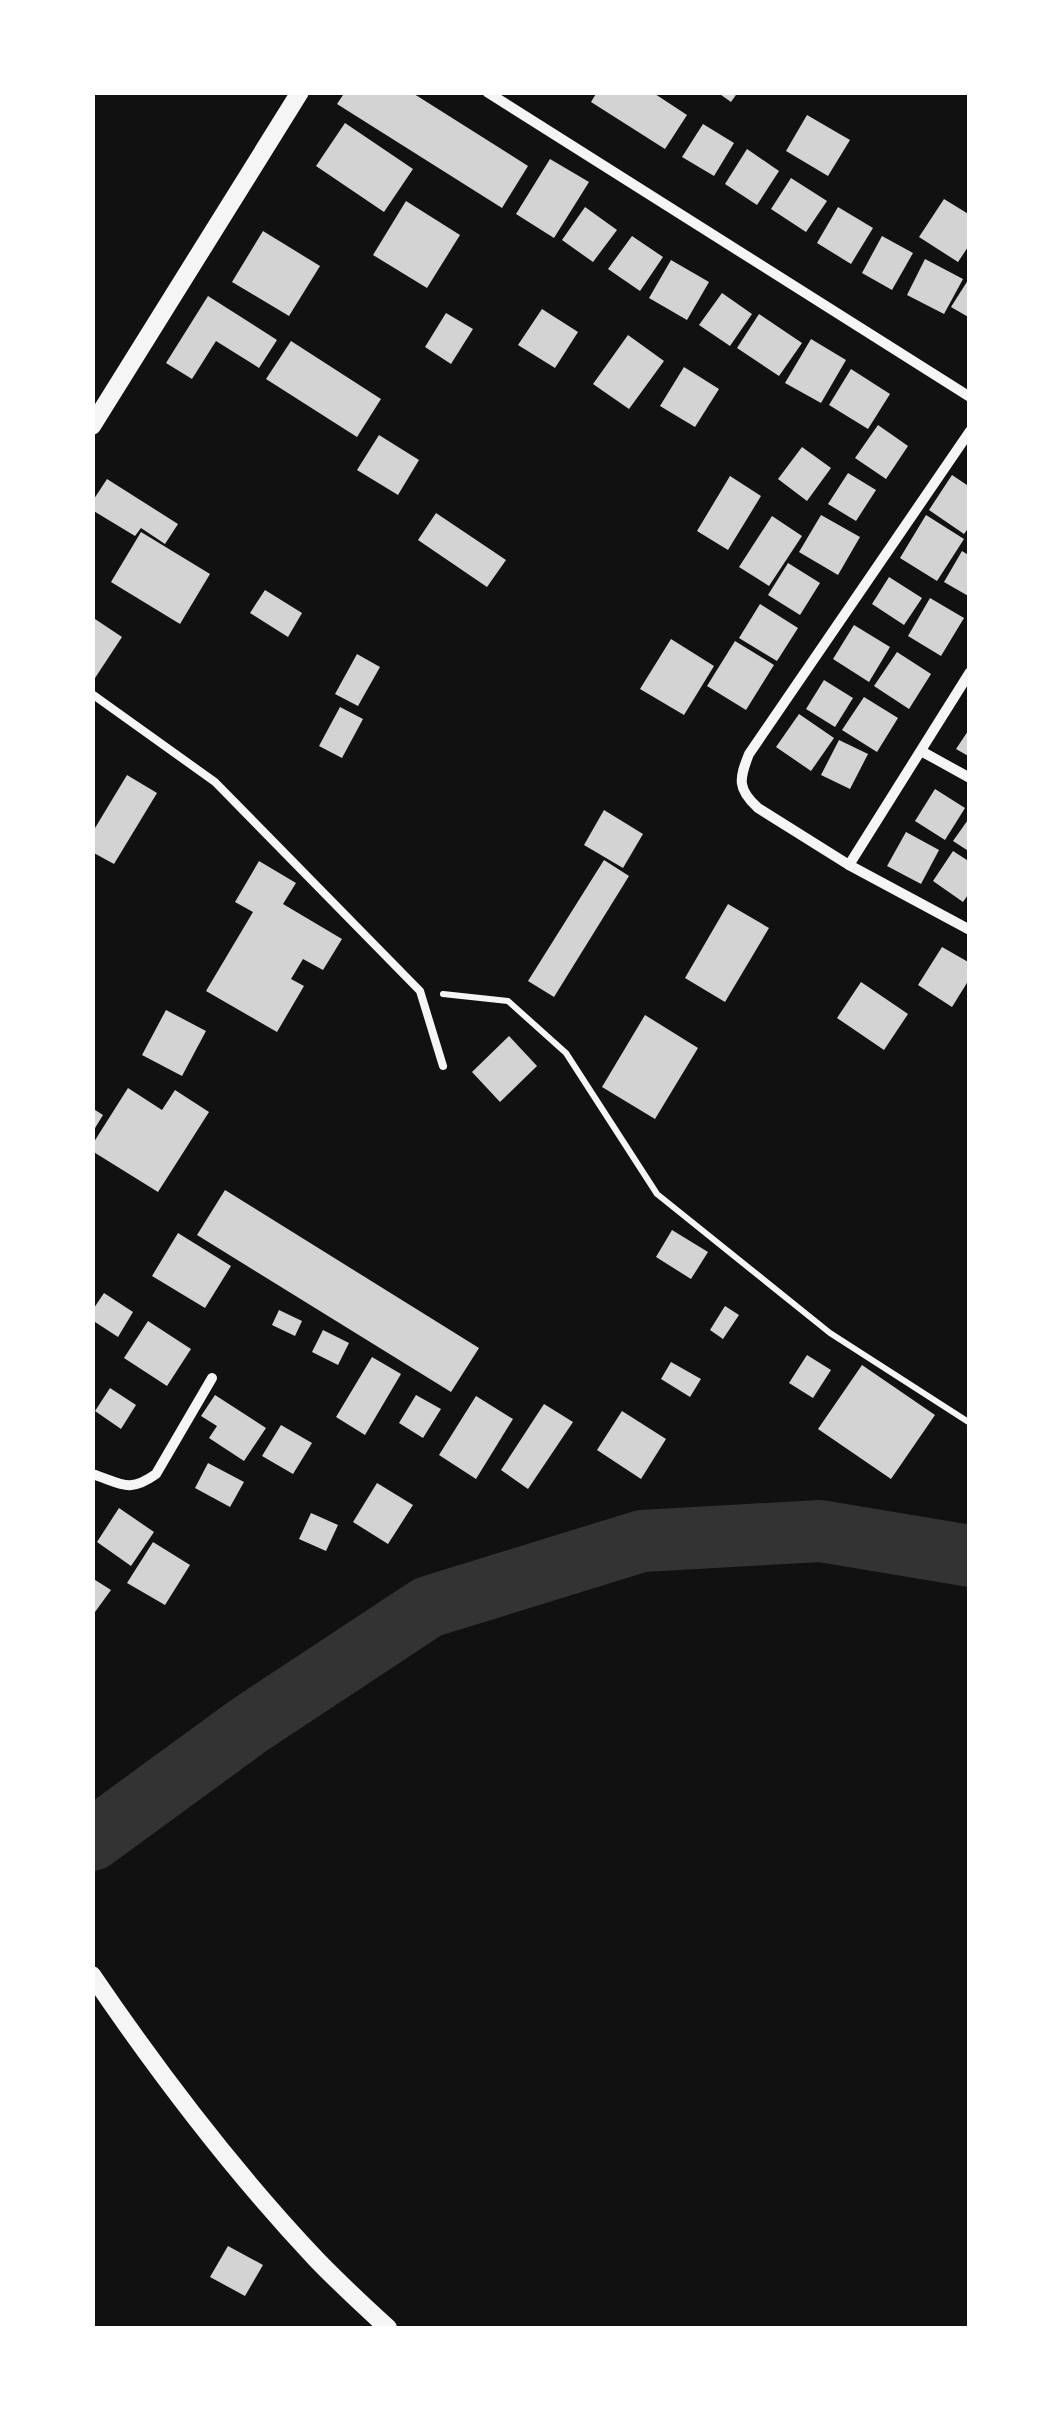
<svg xmlns="http://www.w3.org/2000/svg" width="1062" height="2421" font-family="Manrope,sans-serif">
  <style>
    .lines { fill: none; stroke-linecap: round; stroke-linejoin: round }
    .river { stroke: #333; stroke-width: 62 }
    .building { fill: #d3d3d3 }
    .path { stroke: #f5f5f5; stroke-width: 6 }
    .service { stroke: #f5f5f5; stroke-width: 8 }
    .minor { stroke: #f5f5f5; stroke-width: 10 }
    .tertiary { stroke: #f5f5f5; stroke-width: 18 }
  </style>
  <rect width="100%" height="100%" fill="#111"/>
  <g class="lines">
    <polyline class="river" points="92,1840 248,1726 428,1607 642,1541 820,1531 970,1556"/>
  </g>
  <g class="building">
    <polygon points="345,92 411,92 528,166 502,208 337,104"/>
    <polygon points="597,92 652,92 687,115 665,149 591,102"/>
    <polygon points="717,92 738,92 731,102"/>
    <polygon points="807,115 850,140 828,176 786,151"/>
    <polygon points="345,123 413,169 384,212 316,166"/>
    <polygon points="703,124 734,143 714,176 682,157"/>
    <polygon points="747,149 779,171 757,205 725,184"/>
    <polygon points="550,159 589,182 554,238 516,214"/>
    <polygon points="791,178 827,201 806,232 771,209"/>
    <polygon points="944,199 970,215 970,244 958,262 919,237"/>
    <polygon points="406,201 460,235 427,288 373,255"/>
    <polygon points="585,207 617,230 593,262 562,240"/>
    <polygon points="838,207 873,228 851,264 817,243"/>
    <polygon points="263,231 320,266 289,316 232,282"/>
    <polygon points="632,236 663,257 640,291 608,269"/>
    <polygon points="882,236 913,253 892,290 862,273"/>
    <polygon points="925,259 963,279 944,314 907,295"/>
    <polygon points="671,260 709,282 687,320 649,298"/>
    <polygon points="970,277 970,318 951,307"/>
    <polygon points="722,293 752,314 730,346 699,325"/>
    <polygon points="208,296 277,340 259,368 216,341 192,379 166,363"/>
    <polygon points="542,309 578,332 555,368 518,345"/>
    <polygon points="446,313 473,329 451,364 425,347"/>
    <polygon points="759,314 802,343 779,376 737,348"/>
    <polygon points="628,335 664,361 629,409 593,384"/>
    <polygon points="811,339 846,360 821,403 785,383"/>
    <polygon points="291,341 381,399 357,437 266,379"/>
    <polygon points="684,367 719,389 695,427 660,406"/>
    <polygon points="851,369 890,394 868,429 829,405"/>
    <polygon points="878,425 908,446 886,479 855,458"/>
    <polygon points="379,435 419,460 398,495 357,470"/>
    <polygon points="802,447 831,468 807,501 778,479"/>
    <polygon points="848,473 876,490 856,521 828,504"/>
    <polygon points="952,475 970,487 970,526 964,534 929,510"/>
    <polygon points="730,476 761,496 728,550 697,531"/>
    <polygon points="107,479 178,524 165,544 141,528 135,536 92,510 92,502"/>
    <polygon points="436,513 506,560 487,587 418,540"/>
    <polygon points="821,515 860,537 838,575 799,552"/>
    <polygon points="926,515 964,539 937,581 900,558"/>
    <polygon points="772,516 802,536 769,586 739,567"/>
    <polygon points="141,532 210,574 180,624 111,582"/>
    <polygon points="962,551 970,556 970,597 944,582"/>
    <polygon points="788,563 820,583 800,615 768,595"/>
    <polygon points="889,577 922,598 904,625 872,604"/>
    <polygon points="265,590 302,613 288,637 250,613"/>
    <polygon points="930,598 964,618 941,656 908,636"/>
    <polygon points="760,604 798,628 777,661 739,638"/>
    <polygon points="92,617 122,637 95,678 92,676"/>
    <polygon points="854,625 890,647 869,682 833,659"/>
    <polygon points="671,639 714,666 684,715 640,689"/>
    <polygon points="735,641 774,665 746,710 707,686"/>
    <polygon points="897,652 931,674 909,709 874,686"/>
    <polygon points="357,654 380,667 358,706 335,694"/>
    <polygon points="824,680 853,698 835,727 806,709"/>
    <polygon points="864,697 898,718 877,752 842,730"/>
    <polygon points="340,707 363,719 342,758 319,746"/>
    <polygon points="799,714 834,738 811,771 776,747"/>
    <polygon points="970,728 970,757 956,749"/>
    <polygon points="839,740 868,754 850,789 821,775"/>
    <polygon points="127,775 157,793 114,864 92,852 92,833"/>
    <polygon points="935,789 965,808 945,840 915,821"/>
    <polygon points="604,810 643,834 623,868 584,845"/>
    <polygon points="970,817 970,852 953,841"/>
    <polygon points="906,832 939,850 921,884 887,866"/>
    <polygon points="953,851 970,862 970,892 963,902 933,881"/>
    <polygon points="604,860 629,876 554,997 528,981"/>
    <polygon points="259,861 296,883 283,904 342,939 323,970 303,959 291,979 304,986 277,1032 206,991 253,912 235,902"/>
    <polygon points="728,904 769,928 725,1002 685,978"/>
    <polygon points="942,947 970,963 970,978 952,1007 918,985"/>
    <polygon points="861,982 908,1014 884,1050 837,1018"/>
    <polygon points="166,1010 206,1031 182,1076 142,1055"/>
    <polygon points="645,1015 698,1048 655,1119 602,1087"/>
    <polygon points="509,1036 537,1066 500,1102 472,1072"/>
    <polygon points="128,1088 162,1110 175,1090 209,1112 158,1192 92,1151 92,1145"/>
    <polygon points="92,1108 103,1115 92,1133"/>
    <polygon points="225,1190 479,1348 451,1392 197,1235"/>
    <polygon points="672,1230 708,1252 691,1279 656,1257"/>
    <polygon points="178,1233 231,1266 205,1308 152,1276"/>
    <polygon points="104,1293 133,1312 118,1337 92,1320 92,1311"/>
    <polygon points="725,1306 739,1315 723,1339 710,1330"/>
    <polygon points="279,1310 302,1321 295,1336 272,1325"/>
    <polygon points="148,1321 191,1349 167,1386 124,1358"/>
    <polygon points="323,1330 349,1343 338,1365 312,1352"/>
    <polygon points="807,1355 831,1370 813,1398 789,1383"/>
    <polygon points="372,1357 401,1374 365,1435 336,1417"/>
    <polygon points="671,1362 701,1379 690,1397 661,1379"/>
    <polygon points="862,1365 935,1415 891,1479 818,1429"/>
    <polygon points="110,1388 136,1405 121,1429 95,1411"/>
    <polygon points="215,1395 266,1428 244,1461 209,1438 217,1426 201,1416"/>
    <polygon points="416,1395 441,1409 423,1438 399,1423"/>
    <polygon points="476,1396 513,1419 476,1479 439,1455"/>
    <polygon points="544,1404 573,1422 528,1489 501,1470"/>
    <polygon points="622,1411 666,1439 641,1479 597,1450"/>
    <polygon points="281,1425 312,1443 293,1474 262,1456"/>
    <polygon points="208,1463 244,1482 230,1507 195,1488"/>
    <polygon points="377,1483 413,1505 388,1544 353,1522"/>
    <polygon points="119,1508 154,1532 131,1566 97,1542"/>
    <polygon points="311,1513 338,1525 326,1551 299,1539"/>
    <polygon points="153,1542 190,1565 165,1605 127,1583"/>
    <polygon points="92,1578 111,1590 95,1612 92,1610"/>
    <polygon points="228,2246 263,2265 245,2296 210,2277"/>
  </g>
  <g class="lines">
    <polyline class="path" points="443,994 508,1001 566,1053 657,1194 830,1333 970,1423"/>
    <polyline class="service" points="92,694 215,782 420,991 443,1066"/>
    <g class="minor">
      <polyline points="487,92 970,397"/>
      <path d="M970 431 749 754C739 779 737 789 758 808L849 865 970 930"/>
      <polyline points="921,751 970,778"/>
      <polyline points="849,865 970,672"/>
      <path d="M92 1474C121 1483 128 1494 156 1474L212 1378"/>
    </g>
    <g class="tertiary">
      <polyline points="92,426 300,92"/>
      <path d="M92 1975C160 2075 233 2171 316 2259 339 2283 364 2306 388 2328"/>
    </g>
  </g>
  <rect width="1062" height="2421" fill="none" stroke="#ffffff" stroke-width="190"/>
</svg>
